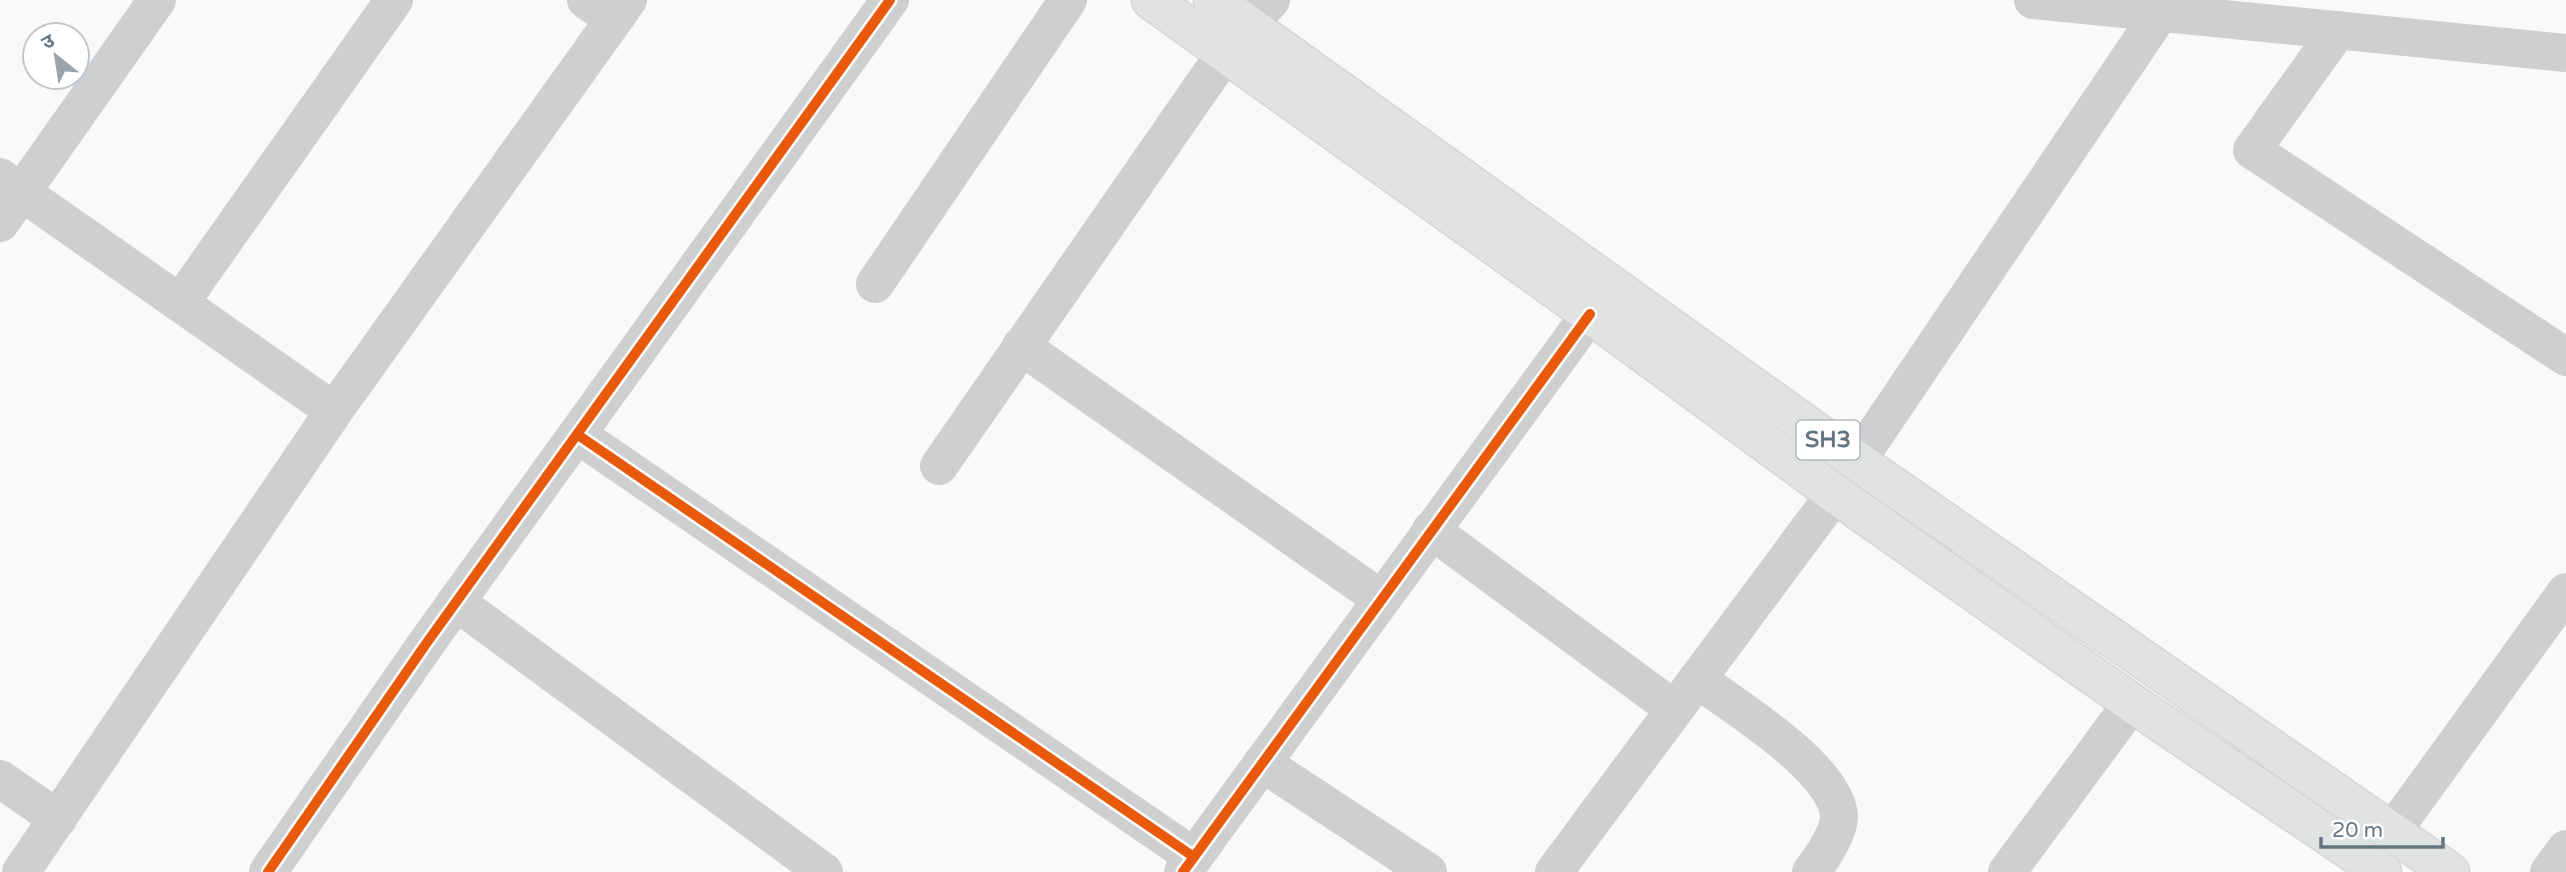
<svg xmlns="http://www.w3.org/2000/svg" width="2566" height="872" font-family="'Varela Round','Noto Sans Devanagari',sans-serif">
  <style>
    .lines { fill: none; stroke-linecap: round; stroke-linejoin: round }
    .major-casing { stroke: #d5d6d7; stroke-width: 41 }
    .minor { stroke: #cecfd0; stroke-width: 38 }
    .major { stroke: #e1e2e2; stroke-width: 38 }
    .cycleway-casing { stroke: #fff; stroke-width: 15 }
    .cycleway { stroke: #e8590c; stroke-width: 10 }
    .labels { text-anchor: middle; dominant-baseline: central; stroke-width: 7; stroke-linejoin: round; paint-order: stroke }
    .shield { fill: #fff; stroke: #939fa8; stroke-width: 2 }
    .shield-label { font-size: 23px; font-weight: bold; fill: #657683 }
  </style>
  <rect width="100%" height="100%" fill="#f9f9f9"/>
  <g class="lines">
    <g class="major-casing">
      <g id="major">
        <polyline points="1151,0 1590,314 1835,494 2132,703 2382,872"/>
        <polyline points="1213,0 1857,461 2450,872"/>
      </g>
    </g>
    <g class="minor">
      <polyline points="586,0 614,19"/>
      <polyline points="2033,0 2566,53"/>
      <polyline points="1248,25 1271,0"/>
      <polyline points="2338,30 2252,150 2566,357"/>
      <polyline points="0,177 334,411"/>
      <polyline points="0,223 157,0"/>
      <polyline points="875,284 1068,0"/>
      <polyline points="180,303 394,0"/>
      <polyline points="1021,346 1381,599"/>
      <polyline points="578,435 1194,857"/>
      <polyline points="1857,461 2160,13"/>
      <polyline points="939,466 1226,52"/>
      <polyline points="1431,530 1674,709"/>
      <polyline points="456,602 824,872"/>
      <path d="M1697 679C1734 706 1834 767 1839 815 1840 832 1821 859 1811 872"/>
      <polyline points="1262,763 1428,872"/>
      <polyline points="0,779 58,819"/>
      <polyline points="2392,832 2566,592"/>
      <polyline points="21,872 334,411 628,0"/>
      <polyline points="268,872 428,641 890,0"/>
      <polyline points="1183,872 1590,314"/>
      <polyline points="1554,872 1835,494"/>
      <polyline points="2007,872 2132,703"/>
      <polyline points="2549,872 2566,849"/>
    </g>
    <use href="#major" class="major"/>
    <g class="cycleway-casing">
      <g id="cycleway">
        <polyline points="578,435 1194,857"/>
        <polyline points="268,872 428,641 890,0"/>
        <polyline points="1183,872 1590,314"/>
      </g>
    </g>
    <use href="#cycleway" class="cycleway"/>
  </g>
  <g class="labels">
    <rect class="shield" x="1796.5" y="420.5" width="63" height="39" rx="5"/>
    <g class="shield-label">
      <text x="1828" y="440">SH3</text>
    </g>
  </g>
  <g transform="translate(56 56) rotate(330)"><circle r="33" fill="#ffffff" stroke="#c1c8cd" stroke-width="2"/>
  <path d="M0-5L12 26L0 18L-12 26Z" fill="#99a4ac"/>
  <text y="-10" font-size="19" font-weight="bold" text-anchor="middle" fill="#657683">उ</text>
  </g>
  <path d="M2321 837v10h122v-10" fill="none" stroke="#657683" stroke-width="3.5"/>
  <text x="2332" y="837" font-size="21" fill="#657683" stroke="#ffffff" stroke-width="5" paint-order="stroke">20 m</text>
</svg>
